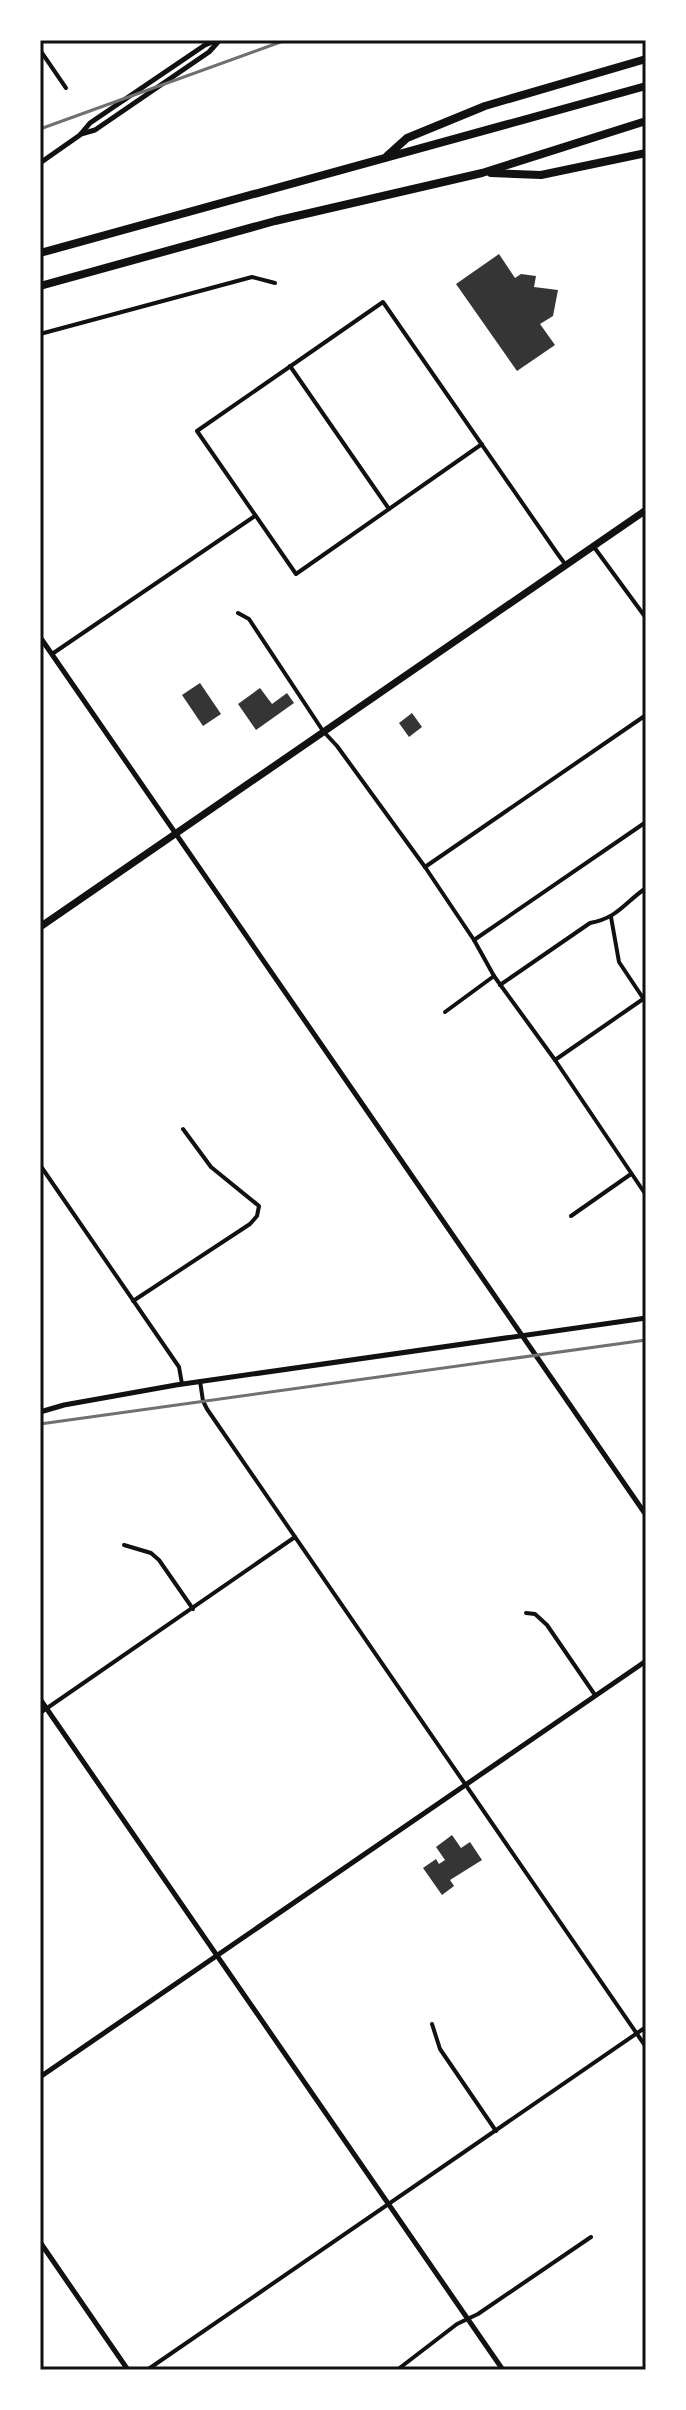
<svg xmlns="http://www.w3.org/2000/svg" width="686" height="2410" font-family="Helvetica,sans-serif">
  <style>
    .building { fill: #353535 }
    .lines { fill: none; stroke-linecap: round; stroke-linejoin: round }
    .minor { stroke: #111; stroke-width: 4 }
    .tertiary { stroke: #111; stroke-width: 5 }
    .primary { stroke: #111; stroke-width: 7 }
    .motorway { stroke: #111; stroke-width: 8 }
    .rail { stroke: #707070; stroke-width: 3 }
    .neatline { fill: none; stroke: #111; stroke-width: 3 }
  </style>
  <rect width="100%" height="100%" fill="#fff"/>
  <g class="building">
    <polygon points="499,254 515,278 521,274 536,276 534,287 558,290 553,316 540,324 555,345 517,371 456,284"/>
    <polygon points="200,683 221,714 203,726 182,695"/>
    <polygon points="260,688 272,704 287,693 294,703 256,730 238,704"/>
    <polygon points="412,713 422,727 409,737 399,723"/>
    <polygon points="452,1835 461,1848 470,1842 482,1860 450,1880 454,1886 442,1895 423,1868 436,1859 439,1864 445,1860 436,1847"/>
  </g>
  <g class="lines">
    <g class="minor">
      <polyline points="40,50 66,88"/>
      <polyline points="40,334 252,277 275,283"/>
      <polyline points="290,366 389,509"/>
      <polyline points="482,444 296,574 197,431 383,302 557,553 565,564"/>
      <polyline points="594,547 646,618"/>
      <polyline points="238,613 249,619 323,731 337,746 425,867 474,940 494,976 555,1060 646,1195"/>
      <polyline points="52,654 255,516"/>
      <polyline points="425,867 646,715"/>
      <polyline points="611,917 619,962 643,998"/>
      <polyline points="474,940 646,822"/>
      <path d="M500 985 590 923C618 918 624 903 646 888"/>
      <polyline points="445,1012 494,976"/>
      <polyline points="555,1060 646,997"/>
      <polyline points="40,1165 179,1367 182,1384"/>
      <polyline points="571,1216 631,1174"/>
      <polyline points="133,1301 250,1224 257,1216 259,1206 211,1167 183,1129"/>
      <polyline points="200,1381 203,1401 207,1409 646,2047"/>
      <polyline points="124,1545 151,1553 159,1560 193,1609"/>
      <polyline points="526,1613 535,1614 547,1625 595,1695"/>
      <polyline points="40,1713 295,1537"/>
      <polyline points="432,2024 440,2049 496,2131"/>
      <polyline points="147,2370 646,2027"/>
      <polyline points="397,2370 457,2324 478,2314 591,2237"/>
    </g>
    <g class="tertiary">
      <polyline points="81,134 95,130 209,52 218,42"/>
      <polyline points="40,163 80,135 90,123 205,45 217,40"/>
      <polyline points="40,637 646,1515"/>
      <polyline points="40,1412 64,1405 176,1385 646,1318"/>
      <polyline points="40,1699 503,2370"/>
      <polyline points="40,2077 646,1661"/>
      <polyline points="40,2242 128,2370"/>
    </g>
    <polyline class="primary" points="40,927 646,510"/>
    <g class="motorway">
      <polyline points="387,156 407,138 485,106 646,59"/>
      <polyline points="491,173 541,175 646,153"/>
      <polyline points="40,253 646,86"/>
      <polyline points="40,286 275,221 482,173 646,121"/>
    </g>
    <g class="rail">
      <polyline points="40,129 286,40"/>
      <polyline points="40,1424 646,1340"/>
    </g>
  </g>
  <rect width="686" height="2410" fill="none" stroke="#ffffff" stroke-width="84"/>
  <rect x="42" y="42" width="602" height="2326" class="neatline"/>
</svg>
